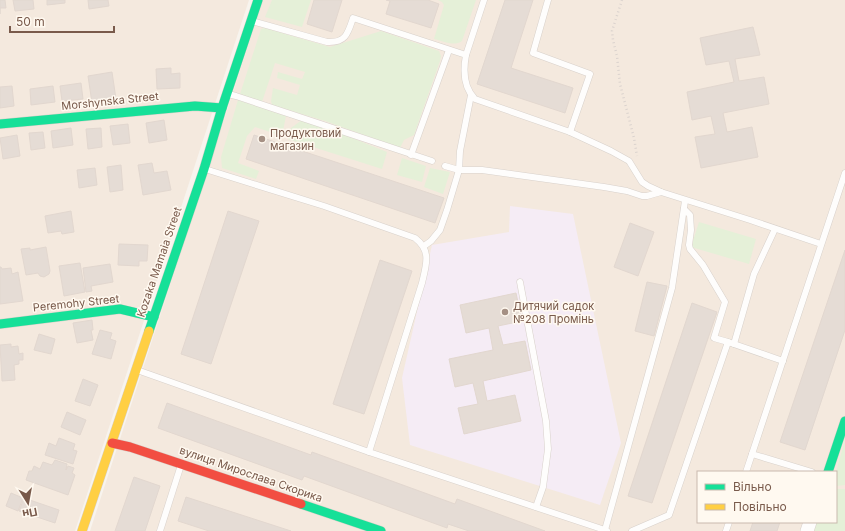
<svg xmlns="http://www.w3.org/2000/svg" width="845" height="531" font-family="Inter,sans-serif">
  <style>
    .residential { fill: #f4e9de; fill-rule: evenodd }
    .education { fill: #f5ecf5 }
    .green { fill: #e5f0d8 }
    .building { fill: #e5dcd5; stroke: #e2d7cf }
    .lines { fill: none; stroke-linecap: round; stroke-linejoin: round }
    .lane-casing { stroke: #d8d1cb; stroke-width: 7 }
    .street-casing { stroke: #d8d1cb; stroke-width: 14 }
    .fast-casing { stroke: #d8d0c9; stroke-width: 10 }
    .slow-casing { stroke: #d8d0c9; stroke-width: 10 }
    .jam-casing { stroke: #d8d0c9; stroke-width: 10 }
    .path { stroke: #dbd3ce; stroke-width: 2.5; stroke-dasharray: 1 3; stroke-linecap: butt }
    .lane { stroke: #fefdfc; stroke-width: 6 }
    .street { stroke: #fefdfc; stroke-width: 13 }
    .fast { stroke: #16e098; stroke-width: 9 }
    .slow { stroke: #ffcf43; stroke-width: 9 }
    .jam { stroke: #f24e42; stroke-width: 9 }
    .poi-dot { fill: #a59084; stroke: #fff9f0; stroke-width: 1.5 }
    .labels { text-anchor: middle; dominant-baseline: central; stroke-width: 3; stroke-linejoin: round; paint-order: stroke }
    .street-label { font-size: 11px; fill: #795a4b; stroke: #fff9f0 }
    .poi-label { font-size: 11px; fill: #795a4b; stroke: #fff9f0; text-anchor: start }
  </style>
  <rect width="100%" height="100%" fill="#f8f4ee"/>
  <g class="residential">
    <polygon points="0,0 249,0 75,531 0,531"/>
    <path d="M263 0H845V531H90ZM698 472H836V522H698Z"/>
  </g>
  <polygon class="education" points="510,206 573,214 621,443 600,505 410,445 402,378 432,245 509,232"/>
  <g class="green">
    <polygon points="272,0 311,0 302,27 265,17"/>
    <path d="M438 0H476L462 41C454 47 443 41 434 39L444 5 442 2Z"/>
    <polygon points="265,28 330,47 381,31 439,51 441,56 440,61 414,135 404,140 400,148 325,121 272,105 271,101 273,88 297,95 300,85 277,78 278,72 302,79 305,72 275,63 262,102 240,94 261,29"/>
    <polygon points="238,100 286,116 282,136 255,127 247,136 238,163 259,171 256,179 222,168 221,157"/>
    <polygon points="302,120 340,133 387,152 382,169 288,139 291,128"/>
    <polygon points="402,158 426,166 422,182 397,175"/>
    <polygon points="430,168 450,172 443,194 424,187"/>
    <polygon points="699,222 756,239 749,264 691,247"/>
    <polygon points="845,440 845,485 836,486 836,472"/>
    <polygon points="836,489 845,489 845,531 814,531 817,522 836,522"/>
  </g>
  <g class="building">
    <polygon points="0,0 5,0 6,8 0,8 0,14"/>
    <polygon points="13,0 33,0 34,9 15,11"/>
    <polygon points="47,0 65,0 65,3 47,5"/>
    <polygon points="88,0 108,0 109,6 89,9"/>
    <polygon points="314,0 342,0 332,32 307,24"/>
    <polygon points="386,0 428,0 439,4 431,28 386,14 390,1"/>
    <polygon points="505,0 533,0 511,68 573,88 565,113 477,84"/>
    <polygon points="753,27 760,55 735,59 739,81 764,77 769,104 723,113 727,132 752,127 758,157 701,168 695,137 715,134 711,116 692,120 687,92 734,82 729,61 706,65 700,38"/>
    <polygon points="171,68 171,74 180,73 180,88 157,89 156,69"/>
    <polygon points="112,72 116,99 92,103 88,76"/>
    <polygon points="81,83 83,99 62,101 60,86"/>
    <polygon points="12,86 14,106 0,108 0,87"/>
    <polygon points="53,86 55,102 31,105 30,89"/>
    <polygon points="164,120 167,140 149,143 146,123"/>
    <polygon points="128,124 130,143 113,145 110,126"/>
    <polygon points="71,128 73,145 53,148 51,131"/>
    <polygon points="101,128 102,147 88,149 86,129"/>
    <polygon points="43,132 45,148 31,150 29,133"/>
    <polygon points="17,135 20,156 3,159 0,138"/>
    <polygon points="254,135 444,198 435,223 246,159"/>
    <polygon points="152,163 154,173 167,171 171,190 143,195 138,165"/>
    <polygon points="121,165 123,190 110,192 107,167"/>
    <polygon points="95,168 97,185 79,188 77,170"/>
    <polygon points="71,211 74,232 62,234 61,231 48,233 45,216"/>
    <polygon points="228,211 259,221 211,364 181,354"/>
    <polygon points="630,223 654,232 638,276 614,267"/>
    <polygon points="119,244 148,245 147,261 139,261 139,266 118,265"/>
    <polygon points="46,247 50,271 49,274 44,277 40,276 38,273 26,275 21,249 30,248 30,250"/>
    <polygon points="845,250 845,330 805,450 780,442"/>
    <polygon points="380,260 412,271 364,414 333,404"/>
    <polygon points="80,263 85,292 64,296 59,266"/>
    <polygon points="110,264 113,282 91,286 92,291 86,292 83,268"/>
    <polygon points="0,267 1,267 2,269 11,268 12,274 18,272 23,301 0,304"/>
    <polygon points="647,282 667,286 654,336 635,331"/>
    <polygon points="516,293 522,321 498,326 503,345 525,341 531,370 483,381 487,401 515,395 521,421 464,434 458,408 478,404 473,383 455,387 449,359 493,350 489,328 466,333 460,305"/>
    <polygon points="692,303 717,312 652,503 628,496"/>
    <polygon points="92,320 93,330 91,330 93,340 77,343 73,323"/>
    <polygon points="100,330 112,333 110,339 116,341 111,359 92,354"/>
    <polygon points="39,334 55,339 51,354 34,350"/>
    <polygon points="11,344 11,347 18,346 19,354 23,353 23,360 19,360 19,364 14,365 15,380 2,381 0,345"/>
    <polygon points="83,379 98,385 90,406 75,401"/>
    <polygon points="167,403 311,455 312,452 455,504 457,499 545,531 469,531 448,524 447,528 304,476 302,480 158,428"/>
    <polygon points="67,412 86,420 80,435 61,427"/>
    <polygon points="59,438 75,444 73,450 77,451 73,464 45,455 49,443 56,446"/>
    <polygon points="55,460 67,464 66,470 68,466 74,468 72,473 75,475 68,495 26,480 29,471 32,471 34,466 40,469 43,462 52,465"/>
    <polygon points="134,477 160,486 145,531 115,531"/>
    <polygon points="11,493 23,498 18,511 6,506"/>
    <polygon points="186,497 291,531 209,531 178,521"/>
    <polygon points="24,498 59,510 55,523 19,511"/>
    <polygon points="753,522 780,522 777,531 750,531"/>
  </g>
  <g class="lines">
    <g class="lane-casing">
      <g id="lane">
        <path d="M252 21 327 42C346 43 348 33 353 18L466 55C463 71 463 87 475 99L570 132 590 74 533 53 548 0"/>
        <polyline points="466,55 484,0"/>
        <polyline points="228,94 236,96 432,161"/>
        <polyline points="570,132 611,151 629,161 642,182 648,186 661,192 750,220 821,244"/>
        <polyline points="411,155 449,50"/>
        <polyline points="445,166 459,170 482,170 604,187 627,191 642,196 647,196 661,192"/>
        <path d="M205 169 324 206 415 238C432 251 426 265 422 283L369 452 605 530"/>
        <polyline points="684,209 690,215 691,230 689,245 690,249 703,265 725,302 714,338 728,342"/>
        <polyline points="424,246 431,241 440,230 447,210 459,170 460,151 471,95"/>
        <polyline points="520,282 546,421 548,449 543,487 536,507"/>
        <polyline points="734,344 754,274 775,229"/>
        <polyline points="137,370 369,452"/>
        <polyline points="746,472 752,454"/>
        <polyline points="812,472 752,454 845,173"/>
        <polyline points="160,531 181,465"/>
        <polyline points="607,531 605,530 672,288 685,201"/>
        <polyline points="632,531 669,515 728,342 783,361"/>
        <polyline points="726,531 729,522"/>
      </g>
    </g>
    <g class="street-casing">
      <polyline id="street" points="807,531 810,522"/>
    </g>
    <g class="fast-casing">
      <g id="fast">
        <polyline points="0,124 195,106 222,108"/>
        <polyline points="0,324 120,309 154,317"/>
        <polyline points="149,331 204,169 222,108 258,0"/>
        <polyline points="828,472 845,421"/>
        <polyline points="301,504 381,531"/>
      </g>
    </g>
    <g class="slow-casing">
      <polyline id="slow" points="82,531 149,331"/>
    </g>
    <g class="jam-casing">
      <polyline id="jam" points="112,443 130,447 301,504"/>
    </g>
    <polyline class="path" points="622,0 612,31 613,40 617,56 620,84 634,138 637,156"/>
    <use href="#lane" class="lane"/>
    <use href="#street" class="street"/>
    <use href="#fast" class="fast"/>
    <use href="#slow" class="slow"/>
    <use href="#jam" class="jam"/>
  </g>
  <g class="poi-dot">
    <circle cx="262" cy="139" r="4"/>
    <circle cx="505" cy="312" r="4"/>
  </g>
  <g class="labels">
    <g class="street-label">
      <text transform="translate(110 101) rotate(-6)">Morshynska Street</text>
      <text transform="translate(159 262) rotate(-71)">Kozaka Mamaia Street</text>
      <text transform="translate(76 303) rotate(-6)">Peremohy Street</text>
      <text transform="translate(251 474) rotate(19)">вулиця Мирослава Скорика</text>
    </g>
    <g class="poi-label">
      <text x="270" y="133">Продуктовий<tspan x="270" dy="13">магазин</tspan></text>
      <text x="513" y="306">Дитячий садок<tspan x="513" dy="13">№208 Промінь</tspan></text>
    </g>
  </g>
  <rect x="697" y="471" width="140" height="52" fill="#fff9f0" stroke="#c9b9ae"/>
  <rect x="705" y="484" width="20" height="6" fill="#16e098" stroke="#c9b9ae"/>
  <text x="733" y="491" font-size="12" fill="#795a4b">Вільно</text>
  <rect x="705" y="504" width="20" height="6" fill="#ffcf43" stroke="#c9b9ae"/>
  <text x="733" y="511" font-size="12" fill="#795a4b">Повільно</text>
  <g transform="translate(28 503) rotate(169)" stroke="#fff9f0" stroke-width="3" paint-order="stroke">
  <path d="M0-3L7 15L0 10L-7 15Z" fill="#795a4b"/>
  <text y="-6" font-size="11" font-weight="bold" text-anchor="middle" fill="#795a4b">Пн</text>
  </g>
  <path d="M10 26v6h104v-6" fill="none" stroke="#795a4b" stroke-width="2"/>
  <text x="16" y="26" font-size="12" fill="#795a4b" stroke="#fff9f0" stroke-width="3" paint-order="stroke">50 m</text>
</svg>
